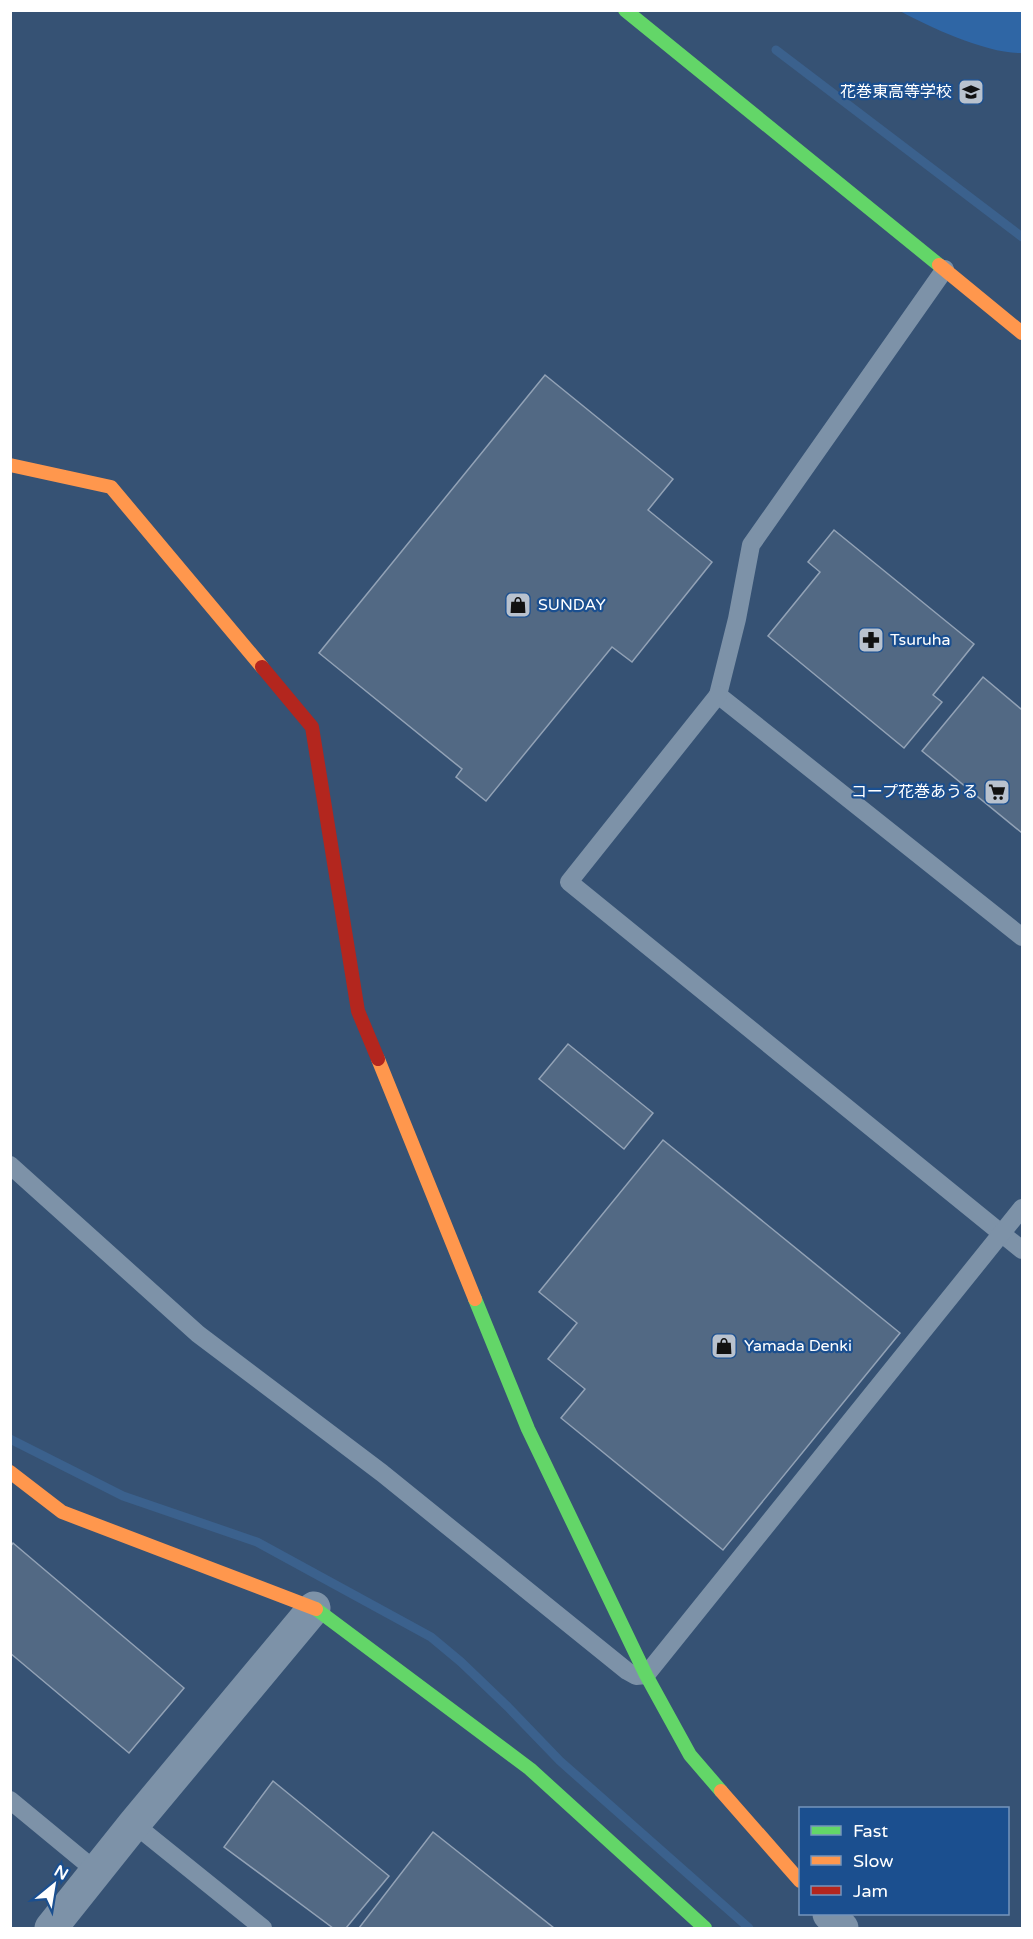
<svg xmlns="http://www.w3.org/2000/svg" width="1033" height="1939" font-family="'Varela Round','Noto Sans JP',sans-serif">
  <style>
    .green { fill: #2f66a5 }
    .lines { fill: none; stroke-linecap: round; stroke-linejoin: round }
    .stream { stroke: #3b618d; stroke-width: 9 }
    .building { fill: #526984; stroke: #92a2b6; stroke-width: 1.5 }
    .lane { stroke: #7d92a8; stroke-width: 18 }
    .street { stroke: #7d92a8; stroke-width: 33 }
    .fast { stroke: #63d668; stroke-width: 14 }
    .slow { stroke: #ff974d; stroke-width: 14 }
    .jam { stroke: #b3261e; stroke-width: 14 }
    .labels { text-anchor: middle; dominant-baseline: central; stroke-width: 4.5; stroke-linejoin: round; paint-order: stroke }
    .poi-label { font-size: 16px; fill: #fff; stroke: #1b4f8f; text-anchor: start }
  </style>
  <rect width="100%" height="100%" fill="#365274"/>
  <path class="green" d="M900 11H1022V53C988 54 931 28 900 11Z"/>
  <g class="lines">
    <g class="stream">
      <polyline points="776,50 1022,237"/>
      <polyline points="10,1439 123,1496 257,1542 431,1637 461,1662 508,1707 560,1761 749,1928"/>
    </g>
  </g>
  <g class="building">
    <polygon points="545,375 673,479 648,510 712,562 632,662 612,647 486,801 456,777 462,769 319,653"/>
    <polygon points="834,530 974,644 933,695 942,702 904,748 768,636 820,572 808,562"/>
    <polygon points="983,677 1021,709 1022,707 1022,833 922,751"/>
    <polygon points="568,1044 653,1113 624,1149 539,1079"/>
    <polygon points="663,1140 900,1333 723,1550 561,1418 585,1389 548,1359 577,1323 539,1292"/>
    <polygon points="13,1543 184,1688 129,1753 10,1653 10,1547"/>
    <polygon points="273,1781 389,1876 346,1928 333,1928 224,1847"/>
    <polygon points="433,1832 554,1928 359,1928"/>
  </g>
  <g class="lines">
    <g class="lane">
      <polyline points="945,269 751,545 737,619 718,695 1022,937"/>
      <polyline points="718,695 569,882 1022,1250"/>
      <polyline points="10,1165 198,1334 382,1473 627,1671 636,1676 646,1675 1022,1208"/>
      <polyline points="10,1800 96,1871"/>
      <polyline points="134,1824 263,1928"/>
    </g>
    <g class="street">
      <polyline points="829,1914 842,1928"/>
      <polyline points="51,1928 134,1824 314,1608"/>
    </g>
    <g class="fast">
      <polyline points="625,10 939,265"/>
      <polyline points="475,1299 528,1429 646,1675 690,1755 721,1791"/>
      <polyline points="316,1609 530,1769 705,1928"/>
    </g>
    <g class="slow">
      <polyline points="939,265 1022,333"/>
      <polyline points="10,465 111,487 262,667"/>
      <polyline points="378,1059 475,1299"/>
      <polyline points="10,1472 62,1512 316,1609"/>
      <polyline points="721,1791 800,1881"/>
    </g>
    <polyline class="jam" points="262,667 312,727 358,1011 378,1059"/>
  </g>
  <defs>
    <g id="school-square" transform="scale(1.35)"><rect x="-9" y="-9" width="18" height="18" rx="4" fill="#b9c2ce" stroke="#1b4f8f"/><path d="M0-5L7-2L0 1L-7-2ZM-4 1L0 2.5L4 1V4Q0 6-4 4Z" fill="#111"/></g>
    <g id="shop-square" transform="scale(1.35)"><rect x="-9" y="-9" width="18" height="18" rx="4" fill="#b9c2ce" stroke="#1b4f8f"/><path d="M-5-2.5h2.3a2.7 3.5 0 0 1 5.4 0H5L5.5 6h-11ZM-1.5-2.5h3a1.5 2.3 0 0 0-3 0Z" fill="#111"/></g>
    <g id="pharmacy-square" transform="scale(1.35)"><rect x="-9" y="-9" width="18" height="18" rx="4" fill="#b9c2ce" stroke="#1b4f8f"/><path d="M-2-6h4v4h4v4h-4v4h-4v-4h-4v-4h4Z" fill="#111"/></g>
    <g id="supermarket-square" transform="scale(1.35)"><rect x="-9" y="-9" width="18" height="18" rx="4" fill="#b9c2ce" stroke="#1b4f8f"/><path d="M-6-5.5h2.5l.6 2H6L4.5 2H-2.5L-4.4-4H-6ZM-1.5 3.2a1.3 1.3 0 1 0 .1 0ZM3 3.2a1.3 1.3 0 1 0 .1 0Z" fill="#111"/></g>
  </defs>
  <g fill-rule="evenodd">
    <use href="#school-square" x="971" y="92"/>
    <use href="#shop-square" x="518" y="605"/>
    <use href="#pharmacy-square" x="871" y="640"/>
    <use href="#supermarket-square" x="997" y="792"/>
    <use href="#shop-square" x="724" y="1346"/>
  </g>
  <g class="labels">
    <g class="poi-label">
      <text x="952" y="92" text-anchor="end">花巻東高等学校</text>
      <text x="538" y="605">SUNDAY</text>
      <text x="890" y="640">Tsuruha</text>
      <text x="978" y="792" text-anchor="end">コープ花巻あうる</text>
      <text x="744" y="1346">Yamada Denki</text>
    </g>
  </g>
  <rect width="1033" height="1939" fill="none" stroke="#ffffff" stroke-width="24"/>
  <rect x="799" y="1807" width="210" height="108" fill="#1b4f8f" stroke="#7695bc" stroke-width="1.5"/>
  <rect x="811" y="1826" width="30" height="9" fill="#63d668" stroke="#7695bc" stroke-width="1.5"/>
  <text x="853" y="1837" font-size="18" fill="#ffffff">Fast</text>
  <rect x="811" y="1856" width="30" height="9" fill="#ff974d" stroke="#7695bc" stroke-width="1.5"/>
  <text x="853" y="1867" font-size="18" fill="#ffffff">Slow</text>
  <rect x="811" y="1886" width="30" height="9" fill="#b3261e" stroke="#7695bc" stroke-width="1.5"/>
  <text x="853" y="1897" font-size="18" fill="#ffffff">Jam</text>
  <g transform="translate(54 1885) rotate(30)" stroke="#1b4f8f" stroke-width="4.5" paint-order="stroke">
  <path d="M0-4.5L10 22L0 15L-10 22Z" fill="#ffffff"/>
  <text y="-9" font-size="16" font-weight="bold" text-anchor="middle" fill="#ffffff">N</text>
  </g>
</svg>
